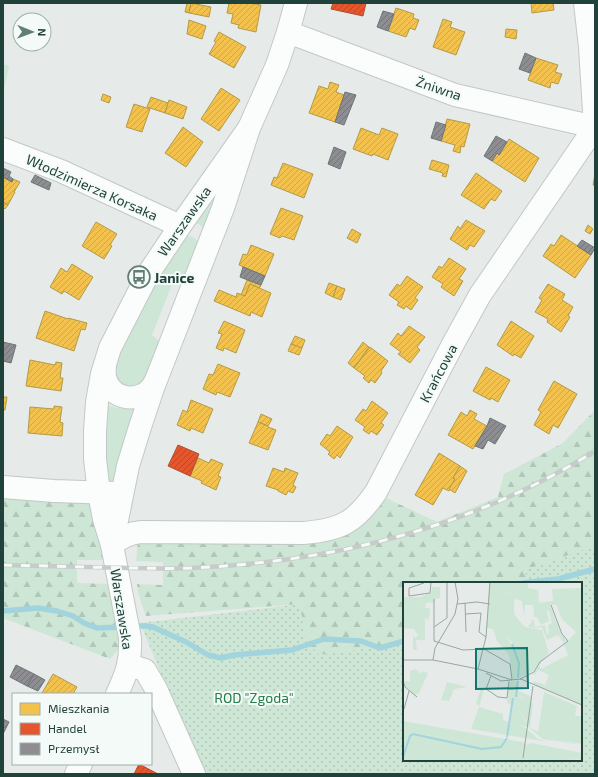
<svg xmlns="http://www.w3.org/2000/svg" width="598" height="777" font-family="'Exo 2',sans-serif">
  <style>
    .grass { fill: #cde6d5 }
    .forest { fill: url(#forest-firs) }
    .garden { fill: url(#garden-dots) }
    .homes { fill: url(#homes-hatch); stroke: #b39b48 }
    .shops { fill: url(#shops-hatch); stroke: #a95132 }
    .industry { fill: url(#industry-hatch); stroke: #6c7678 }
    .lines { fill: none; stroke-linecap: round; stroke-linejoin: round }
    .stream { stroke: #a2d4de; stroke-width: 5.5 }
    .minor-casing { stroke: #c3c8c6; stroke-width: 24 }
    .minor { stroke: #fbfcfc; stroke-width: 22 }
    .rail-casing { stroke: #c7ccca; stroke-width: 4.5 }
    .rail { stroke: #f4faf7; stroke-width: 3; stroke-dasharray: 9; stroke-linecap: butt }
    .labels { text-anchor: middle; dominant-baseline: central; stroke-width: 4; stroke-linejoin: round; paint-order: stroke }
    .street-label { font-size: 14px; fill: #20423a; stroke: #f4faf7 }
    .poi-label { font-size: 14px; font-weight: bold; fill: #20423a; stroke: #f4faf7; text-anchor: start }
    .park-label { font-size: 14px; fill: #257e4a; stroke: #f4faf7 }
    .inset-river { fill: none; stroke: #a2d4de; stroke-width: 2 }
    .inset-road { fill: none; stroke: #97a7a3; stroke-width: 1 }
    .view { fill: #0f766e; fill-opacity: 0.15; stroke: #0f766e; stroke-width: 2 }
    .inset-edge { fill: none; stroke: #20423a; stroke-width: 2 }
  </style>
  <defs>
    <pattern id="forest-firs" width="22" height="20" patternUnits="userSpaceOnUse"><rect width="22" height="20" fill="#cde6d5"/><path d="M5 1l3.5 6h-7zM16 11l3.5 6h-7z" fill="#b0c6b8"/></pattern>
    <pattern id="garden-dots" width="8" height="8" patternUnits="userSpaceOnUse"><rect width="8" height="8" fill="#cde6d5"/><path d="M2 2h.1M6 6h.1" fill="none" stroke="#b0c6b8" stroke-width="1.8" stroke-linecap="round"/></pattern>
    <pattern id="homes-hatch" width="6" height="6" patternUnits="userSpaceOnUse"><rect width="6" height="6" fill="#f2c14e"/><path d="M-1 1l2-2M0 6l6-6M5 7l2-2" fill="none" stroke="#cfa745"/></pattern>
    <pattern id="shops-hatch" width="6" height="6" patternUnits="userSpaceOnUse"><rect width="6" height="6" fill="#e4572e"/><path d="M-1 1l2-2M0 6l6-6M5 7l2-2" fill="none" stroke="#b84a28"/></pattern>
    <pattern id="industry-hatch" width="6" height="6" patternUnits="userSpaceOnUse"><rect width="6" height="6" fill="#8d8d92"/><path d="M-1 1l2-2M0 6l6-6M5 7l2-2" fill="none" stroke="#737578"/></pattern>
  </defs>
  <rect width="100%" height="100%" fill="#e6ebe9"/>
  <g class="grass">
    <polygon points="3,64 9,66 3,95"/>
    <path d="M211 199 214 201 206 233C203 227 200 223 193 223Z"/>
    <path d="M188 236C194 236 197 240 200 245L186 285 176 274 152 335 163 345 146 379 135 386H130L124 385 119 382 116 378 114 370 126 331 182 239Z"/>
    <path d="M107 405C119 409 124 410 136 408L115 486 109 488 105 466V428Z"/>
  </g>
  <g class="forest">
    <polygon points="595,410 595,546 525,570 528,583 404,583 404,636 377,647 319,655 305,640 300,604 146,616 138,593 137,584 163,585 163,562 136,561 138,540 305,539 382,496 437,522 498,497 504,474 563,443"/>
    <polygon points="3,497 89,502 106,560 77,560 77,583 110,584 122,645 110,659 3,618"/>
  </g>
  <polygon class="garden" points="595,546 595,774 203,774 140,623 252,610 300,604 305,640 319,655 377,647 404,636 404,760 581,760 581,583 528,583 525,570"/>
  <g class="homes">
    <polygon points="187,3 191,3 189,13 185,12"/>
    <polygon points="191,3 211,7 209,17 189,13"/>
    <polygon points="229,3 232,4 232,3 250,3 261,5 256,32 238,28 239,25 231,23 233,14 227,13"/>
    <polygon points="531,3 553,3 554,10 532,13"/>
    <polygon points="396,8 414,14 413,18 419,20 415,30 410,28 406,37 388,31"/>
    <polygon points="443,19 452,22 450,27 465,32 456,55 433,47"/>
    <polygon points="189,20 206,26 202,39 187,34"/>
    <polygon points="506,29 517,30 516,39 505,37"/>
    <polygon points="219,32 246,47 234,68 209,54 216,42 214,41"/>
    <polygon points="536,58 558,65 555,72 562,74 558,84 551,82 550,88 528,80"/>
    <polygon points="330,82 339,85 336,92 344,95 335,122 309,113 319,86 328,89"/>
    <polygon points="221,88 240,100 219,131 201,119"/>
    <polygon points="103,94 111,97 109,103 101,100"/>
    <polygon points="151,97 168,103 165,113 147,107"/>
    <polygon points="169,100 187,107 183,119 165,113"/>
    <polygon points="134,104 150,109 142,132 126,127"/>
    <polygon points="447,119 470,124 464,147 461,146 460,153 453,151 455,145 441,141"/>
    <polygon points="183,127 203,142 186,167 165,153"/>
    <polygon points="361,128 379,135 382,128 398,134 388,160 373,154 372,156 353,149"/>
    <polygon points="509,139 539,158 525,182 492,161 497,153 499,155"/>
    <polygon points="432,160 449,165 446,177 442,176 443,173 429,169"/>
    <polygon points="283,163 313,174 304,198 271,185 274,177 277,178"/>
    <polygon points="476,173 502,191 495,201 491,199 484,209 461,195"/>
    <polygon points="595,174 595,186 593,185"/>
    <polygon points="3,177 12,182 13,179 20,182 14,192 15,192 8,205 3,202"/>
    <polygon points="3,202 8,205 5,209 3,207"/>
    <polygon points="281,208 303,216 294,240 282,236 280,238 270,234"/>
    <polygon points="466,220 485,231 474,247 470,245 467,250 450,239 458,226 460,229"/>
    <polygon points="96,222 117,234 110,245 112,246 104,259 82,246"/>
    <polygon points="588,225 593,229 590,234 585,231"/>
    <polygon points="352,229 361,234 357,243 347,238"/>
    <polygon points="561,235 591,255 575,278 543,256 551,244 554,246"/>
    <polygon points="251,245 274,254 265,276 239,265 243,254 247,255"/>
    <polygon points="449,258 466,269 459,279 463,281 454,296 441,287 443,284 432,277 439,266 442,268"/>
    <polygon points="72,264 93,277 79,300 64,291 62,294 50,287 61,268 67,272"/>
    <polygon points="407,276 423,287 415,298 418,300 411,310 406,306 404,309 397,305 399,302 389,295 397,284 400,286"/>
    <polygon points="247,280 261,285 259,289 250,284 245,296 241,295"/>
    <polygon points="329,283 337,286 333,297 325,293"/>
    <polygon points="250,284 271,293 262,317 251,312 250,316 214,301 219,290 236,297 237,293 245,296"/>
    <polygon points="548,284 565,294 562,300 573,307 568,316 570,317 561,332 547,322 548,319 535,312 542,300 539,298"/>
    <polygon points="337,286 345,289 341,300 333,297"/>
    <polygon points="45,311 68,319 68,318 87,323 85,330 81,329 74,351 36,338"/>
    <polygon points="224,321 245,330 236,353 224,348 223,351 216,348 222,334 218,333"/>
    <polygon points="511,321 534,336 521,358 514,354 513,356 497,345"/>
    <polygon points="409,326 425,337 417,347 420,350 410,363 398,354 401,352 390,344 398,333 401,336"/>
    <polygon points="295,336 305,340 302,348 291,344"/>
    <polygon points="363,342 369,347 354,368 348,363"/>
    <polygon points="291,344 302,348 299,355 288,351"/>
    <polygon points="370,347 388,361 381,371 382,373 375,383 371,380 369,383 363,378 365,376 354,368"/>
    <polygon points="30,360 55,365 56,362 62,363 60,378 63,378 61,391 26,386"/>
    <polygon points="218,364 240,373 230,397 217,392 216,395 203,389 209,374 213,375"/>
    <polygon points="486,367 510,380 498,402 491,398 490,400 473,391"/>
    <polygon points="554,381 577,394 558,428 553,425 549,434 534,425 541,412 538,410"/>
    <polygon points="3,397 7,397 5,410 3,410"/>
    <polygon points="191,400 213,409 203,433 191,428 190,431 177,425 183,410 187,412"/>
    <polygon points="372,401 388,413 381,423 384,425 377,435 371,431 369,434 363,430 365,427 355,420 363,409 366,411"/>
    <polygon points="54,406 62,407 60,422 63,423 62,436 28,433 30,407 54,409"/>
    <polygon points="470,410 477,414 474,419 487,426 473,449 448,435 461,412 467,416"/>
    <polygon points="261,414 272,419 268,426 258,422"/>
    <polygon points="258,422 268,426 268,427 276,430 268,450 249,443"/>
    <polygon points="337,426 353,437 340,458 337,455 334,459 328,454 330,452 320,444 327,434 330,436"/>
    <polygon points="439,453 460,466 453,478 455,479 449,491 443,488 433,505 415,495"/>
    <polygon points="198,458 209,463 211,459 223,464 218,476 221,477 216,490 201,483 202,481 190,476"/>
    <polygon points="460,466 467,471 455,493 449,489 455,479 453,478"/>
    <polygon points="273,468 284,472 285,468 298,473 293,485 296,487 293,493 288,491 286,495 278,491 278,490 266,486"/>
    <polygon points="53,674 77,687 73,694 44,694 42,693"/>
  </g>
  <g class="shops">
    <polygon points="333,3 366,3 363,16 331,9"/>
    <polygon points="178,445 199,454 190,476 168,466"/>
    <polygon points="139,764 158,774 134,774"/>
  </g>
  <g class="industry">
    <polygon points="383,11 394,14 388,31 377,27"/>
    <polygon points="525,53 536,58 530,73 519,69"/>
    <polygon points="345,92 356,95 344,125 335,122"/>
    <polygon points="436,122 446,125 441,141 431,138"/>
    <polygon points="496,136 507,142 499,155 497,153 492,161 484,156"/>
    <polygon points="334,147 346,152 340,169 328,164"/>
    <polygon points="3,168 11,172 9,176 13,179 12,182 3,177"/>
    <polygon points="35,175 51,183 49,190 31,182"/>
    <polygon points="582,240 595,248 591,255 577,246"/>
    <polygon points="243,267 265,276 261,285 240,277"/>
    <polygon points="3,342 16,345 11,363 3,361"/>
    <polygon points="490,418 506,426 495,444 488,440 483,449 475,446 487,426"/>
    <polygon points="16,665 34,674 27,686 10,677"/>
    <polygon points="34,674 45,680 38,691 27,686"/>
    <polygon points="3,719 9,722 3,734"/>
  </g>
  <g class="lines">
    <g class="stream">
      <polyline points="523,583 558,579 595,569"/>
      <polyline points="3,611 38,608 57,611 73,616 84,623 97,628 124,627"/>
      <polyline points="133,626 146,626 153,627 186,642 208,655 221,658 234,655 292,650 324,639 361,641 380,648 404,641"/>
    </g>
    <g class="minor-casing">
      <g id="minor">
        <polyline points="288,32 455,95 595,127"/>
        <polyline points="3,149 61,171 180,226"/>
        <path d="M105 366C100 399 143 410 156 380"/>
        <polyline points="3,487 54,491 114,493"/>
        <polyline points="113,540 128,466 140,427 153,388 223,208 249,128 277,65 288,32 296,3"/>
        <path d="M112 545C121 537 129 533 141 532L303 533C340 530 355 523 376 492L453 344 480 295 595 127 590 47 585 3"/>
        <polyline points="129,665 145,670 156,689 194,774"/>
        <path d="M117 694C127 673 131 661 130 638L112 545 104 519 99 493 95 459V431L97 402 102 374 110 348 148 274 180 226 249 128"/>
        <polyline points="76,774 81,764"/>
      </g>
    </g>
    <use href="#minor" class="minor"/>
    <g class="rail-casing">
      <path id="rail" d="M3 565C45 566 87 567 129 568 150 568 171 569 191 568 334 562 473 527 595 451"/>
    </g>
    <use href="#rail" class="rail"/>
  </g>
  <defs>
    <g id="bus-ring" transform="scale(1.15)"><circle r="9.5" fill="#f4faf7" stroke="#657d77" stroke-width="1.5"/><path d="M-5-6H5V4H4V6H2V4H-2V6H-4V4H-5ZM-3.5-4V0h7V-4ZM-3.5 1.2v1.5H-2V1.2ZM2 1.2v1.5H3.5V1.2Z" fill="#657d77"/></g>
  </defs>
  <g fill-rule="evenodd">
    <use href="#bus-ring" x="139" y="277"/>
  </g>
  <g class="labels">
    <g class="street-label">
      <text transform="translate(439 88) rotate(19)">Żniwna</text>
      <text transform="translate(92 187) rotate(24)">Włodzimierza Korsaka</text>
      <text transform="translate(184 221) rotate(-55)">Warszawska</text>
      <text transform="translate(438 373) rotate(-62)">Krańcowa</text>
      <text transform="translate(122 609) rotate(81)">Warszawska</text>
    </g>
    <g class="poi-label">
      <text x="154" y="277">Janice</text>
    </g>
    <g class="park-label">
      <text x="254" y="697">ROD "Zgoda"</text>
    </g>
  </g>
  <g transform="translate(403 582)">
    <rect width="179" height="179" fill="#e6ebe9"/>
    <path d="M179 6 177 54 179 67 160 77 140 107 130 102 131 99 142 103 146 93 135 88 131 94V91L136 84 138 87 165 73 161 63 173 50 159 37 153 22 147 24 158 52H146L145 43 149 41 146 28 144 29 146 39 138 43 134 35H131L130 22 150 19 149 7ZM0 27H9L17 46V58H13L14 68H10V54L13 56 15 53 11 47 0 46ZM44 100 64 105 51 107 46 119 47 114 42 106ZM78 106 81 107 76 125 100 132V138L121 145 135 157 146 160 68 147 76 125 73 121ZM114 108 129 115 124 140 116 128 115 119 121 115 114 114ZM125 145 150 157 179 163 140 157ZM0 150 96 163 102 157 120 160 119 179H0ZM123 170 144 172 179 179H127L123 176Z" fill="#cde6d5"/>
    <path d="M86 0H125V6L135 8 136 21 150 19 139 27 135 23H122L121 34 119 19 111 17 107 10 99 12 96 33 99 36 101 52 114 70 116 85 113 86 114 96 112 97H109L106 73 94 59 90 47 84 46ZM29 5H37V16L32 17V20L23 21 22 26H20L18 15 28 11ZM9 36H22V58H17V46ZM130 37 132 45 142 43 144 52 156 51 164 58 161 61 155 53 144 58 139 45 132 46 125 45ZM179 67V123L140 107 160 77ZM13 87 18 92 19 89 25 91 16 111 12 113 1 103V99H7V89ZM116 98 114 114 125 117 115 119 116 128 123 140 127 121H130L127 145 106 142 110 125 104 120 106 100ZM42 106 48 111 46 119 38 118ZM0 139 40 146 102 157 96 163 0 150ZM120 160 124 163 128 161 179 171V178L123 170V176L127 179H119Z" fill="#cde6d5"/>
    <path d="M150 103 176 113 179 119 151 108ZM141 110 174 124 172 134H179V162L150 157 135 151Z" fill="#cde6d5"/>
    <path d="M107 10 108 13H111V32L122 45 139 48 146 71 130 89 114 97 113 86 116 84 114 70 110 71 109 60 97 50 95 41 99 36 94 31 90 32 89 30 90 18H97L99 12ZM0 15H18L20 26H27L26 38 22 36H9V27H0Z" fill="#cde6d5"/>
    <path class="inset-river" d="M109 62 116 81 115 96M113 115 115 99M104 155 110 116M0 175 7 154 10 152 79 167 98 165 104 156"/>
    <path class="inset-road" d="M21 1 6 6V14L27 11 28 0M31 17V59L60 68 81 67 107 82 109 98M62 21 63 50M54 22 74 20 87 22M63 32 78 31 76 50 83 55M31 45 44 36V0M0 78H30L75 87 109 98M30 78 32 66 52 32 55 17 52 0M75 87 83 55 87 0M83 91 98 99 118 97 179 123M88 94 83 107 95 115 104 116 106 99M117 97 131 90 137 80 165 59 159 52 148 23M0 99 2 105 14 115M1 127 6 109M120 176 130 104"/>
    <path class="view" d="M124 66 125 106 73 107V67Z"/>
    <rect width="179" height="179" class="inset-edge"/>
  </g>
  <rect width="598" height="777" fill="none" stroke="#20423a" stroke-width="8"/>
  <rect x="12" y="693" width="140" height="72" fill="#f4faf7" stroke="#9fb0ab"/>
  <rect x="20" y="703" width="20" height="12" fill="#f2c14e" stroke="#9fb0ab"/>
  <text x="48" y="713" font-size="12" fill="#20423a">Mieszkania</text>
  <rect x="20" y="723" width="20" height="12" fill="#e4572e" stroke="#9fb0ab"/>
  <text x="48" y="733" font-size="12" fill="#20423a">Handel</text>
  <rect x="20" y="743" width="20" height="12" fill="#8d8d92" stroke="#9fb0ab"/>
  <text x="48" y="753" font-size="12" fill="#20423a">Przemysł</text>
  <g transform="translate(32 32) rotate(91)"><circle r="19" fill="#f4faf7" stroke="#9fb0ab"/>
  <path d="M0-3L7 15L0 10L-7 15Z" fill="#657d77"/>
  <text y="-6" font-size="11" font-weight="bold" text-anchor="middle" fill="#20423a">N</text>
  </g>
</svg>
